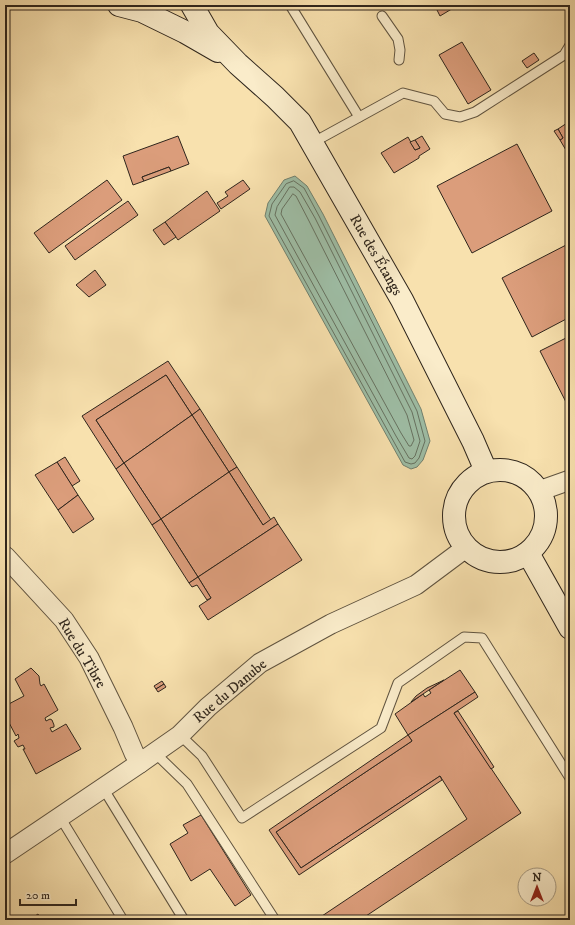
<svg xmlns="http://www.w3.org/2000/svg" width="575" height="925" font-family="'IM FELL DW Pica',serif">
  <style>
    .water { fill: #9ebea6; stroke: #71816f }
    .lines { fill: none; stroke-linecap: round; stroke-linejoin: round }
    .shore { stroke: #667261; stroke-width: 1 }
    .building { fill: #db9d7b; stroke: #2e251c }
    .service-casing { stroke: #605440; stroke-width: 11 }
    .minor-casing { stroke: #605440; stroke-width: 21 }
    .secondary-casing { stroke: #2e251c; stroke-width: 24 }
    .service { stroke: #faecca; stroke-width: 9 }
    .minor { stroke: #faecca; stroke-width: 19 }
    .secondary { stroke: #faecca; stroke-width: 22 }
    .labels { text-anchor: middle; dominant-baseline: central; stroke-width: 3; stroke-linejoin: round; paint-order: stroke }
    .street-label { font-size: 15px; fill: #2e251c; stroke: #faecca }
  </style>
  <rect width="100%" height="100%" fill="#f8e1ae"/>
  <filter id="stains"><feTurbulence type="fractalNoise" baseFrequency=".005" numOctaves="4"/><feColorMatrix values="0 0 0 0 .2 0 0 0 0 .09 0 0 0 0 .02 0 0 0 .5 -.17"/></filter>
  <radialGradient id="worn" r=".72"><stop offset=".6" stop-color="#630" stop-opacity="0"/><stop offset="1" stop-color="#630" stop-opacity=".3"/></radialGradient>
  <polygon class="water" points="295,176 307,186 323,214 421,409 430,441 423,460 417,467 411,469 403,465 265,216 268,203 284,180"/>
  <g class="lines">
    <g class="shore">
      <polygon points="294,181 304,188 319,216 417,411 425,441 419,458 415,463 411,464 405,462 269,216 272,204 286,184"/>
      <polygon points="290,187 294,187 300,192 315,218 412,412 420,441 415,456 412,459 409,458 396,436 275,215 277,207"/>
      <polygon points="293,194 296,196 309,221 407,415 414,440 411,446 409,446 401,433 281,214 282,209 292,195"/>
    </g>
  </g>
  <g class="building">
    <polygon points="436,5 454,5 455,7 440,16 435,6"/>
    <polygon points="462,42 491,90 468,104 439,55"/>
    <polygon points="534,53 539,60 527,68 522,61"/>
    <polygon points="570,121 570,157 560,140 563,138 558,129"/>
    <polygon points="558,129 563,138 560,140 554,131"/>
    <polygon points="178,136 189,164 171,171 169,167 142,177 144,181 133,185 123,156"/>
    <polygon points="422,136 430,149 419,156 419,158 394,173 381,153 408,137 415,150 420,148 415,140"/>
    <polygon points="415,140 420,148 415,150 410,142"/>
    <polygon points="517,144 552,211 472,253 437,186"/>
    <polygon points="169,167 171,171 144,181 142,177"/>
    <polygon points="107,180 122,200 49,253 34,233"/>
    <polygon points="243,180 250,189 221,209 217,203 228,196 225,192"/>
    <polygon points="207,191 220,211 178,240 165,222"/>
    <polygon points="128,201 138,215 75,260 65,246"/>
    <polygon points="165,222 176,237 164,245 153,230"/>
    <polygon points="570,243 570,317 532,337 502,278"/>
    <polygon points="95,270 106,285 89,297 76,285"/>
    <polygon points="570,336 570,410 540,351"/>
    <polygon points="168,361 200,409 192,415 166,375 96,420 124,463 116,469 82,416"/>
    <polygon points="166,375 192,415 124,463 96,420"/>
    <polygon points="200,409 237,467 229,472 192,415"/>
    <polygon points="192,415 229,472 161,519 124,463"/>
    <polygon points="65,457 80,481 72,486 57,462"/>
    <polygon points="57,462 78,495 58,510 35,475"/>
    <polygon points="124,463 161,519 152,525 116,469"/>
    <polygon points="237,467 271,520 263,525 229,472"/>
    <polygon points="229,472 263,525 274,517 278,524 198,577 161,519"/>
    <polygon points="78,495 94,519 73,533 58,510"/>
    <polygon points="161,519 198,577 189,583 152,525"/>
    <polygon points="278,524 302,560 208,620 199,606 211,598 198,577"/>
    <polygon points="198,577 211,598 207,600 197,585 192,587 189,583"/>
    <polygon points="31,668 39,676 40,684 41,686 44,684 58,710 45,718 46,721 50,719 52,720 54,725 54,727 50,728 52,732 66,724 81,749 36,774 23,749 25,749 23,745 18,747 14,741 19,738 18,734 16,736 5,715 5,706 24,696 15,679"/>
    <polygon points="460,670 475,692 408,735 395,714 423,694 425,697 431,693 429,690"/>
    <polygon points="444,680 411,702 416,696 427,688"/>
    <polygon points="162,681 164,684 156,689 154,686"/>
    <polygon points="164,684 166,687 158,692 156,689"/>
    <polygon points="475,692 478,697 454,713 521,813 360,920 316,920 467,819 440,776 301,868 276,832 412,741 408,735"/>
    <polygon points="458,711 494,767 491,769 454,713"/>
    <polygon points="408,735 412,741 276,832 301,868 440,776 442,780 299,875 269,830"/>
    <polygon points="201,815 251,895 235,906 210,869 191,881 170,844 188,833 183,825"/>
    <polygon points="38,914 42,920 29,920"/>
  </g>
  <g class="lines">
    <g class="service-casing">
      <g id="service">
        <polyline points="290,5 359,117"/>
        <polyline points="382,16 398,39 400,50 399,60"/>
        <polyline points="312,143 403,93 434,101 445,114 460,117 475,112 564,55 570,45"/>
        <polyline points="180,735 202,756 242,818 381,728 398,683 464,637 482,638 570,778"/>
        <polyline points="155,753 187,784 275,920"/>
        <polyline points="103,788 184,920"/>
        <polyline points="60,817 123,920"/>
      </g>
    </g>
    <g class="minor-casing">
      <g id="minor">
        <polyline points="539,491 570,480"/>
        <polyline points="5,556 64,620 89,658 123,727 134,753 140,763"/>
        <polyline points="5,854 140,763 180,735 208,707 260,663 331,624 416,585 467,547"/>
      </g>
    </g>
    <g class="secondary-casing">
      <g id="secondary">
        <polyline points="119,5 142,11 185,32 218,51"/>
        <polyline points="192,5 208,33 238,64 275,97 300,122 402,300 473,441 486,471"/>
        <circle cx="500" cy="516" r="46"/>
        <polyline points="528,553 570,628"/>
      </g>
    </g>
    <use href="#service" class="service"/>
    <use href="#minor" class="minor"/>
    <use href="#secondary" class="secondary"/>
  </g>
  <g class="labels">
    <g class="street-label">
      <text transform="translate(376 255) rotate(60)">Rue des Étangs</text>
      <text transform="translate(82 653) rotate(59)">Rue du Tibre</text>
      <text transform="translate(230 691) rotate(-40)">Rue du Danube</text>
    </g>
  </g>
  <rect width="575" height="925" fill="none" stroke="#f8e1ae" stroke-width="20"/>
  <rect x="6" y="6" width="563" height="913" fill="none" stroke="#2e251c" stroke-width="2"/>
  <rect x="10" y="10" width="555" height="905" fill="none" stroke="#2e251c"/>
  <g transform="translate(537 887)"><circle r="19" fill="#faecca" stroke="#a89c84"/>
  <path d="M0-3L7 15L0 10L-7 15Z" fill="#8f2418"/>
  <text y="-6" font-size="11" font-weight="bold" text-anchor="middle" fill="#2e251c">N</text>
  </g>
  <path d="M20 899v6h56v-6" fill="none" stroke="#2e251c" stroke-width="2"/>
  <text x="26" y="899" font-size="12" fill="#2e251c" stroke="#faecca" stroke-width="3" paint-order="stroke">20 m</text>
  <rect width="100%" height="100%" filter="url(#stains)"/>
  <rect width="100%" height="100%" fill="url(#worn)"/>
</svg>
